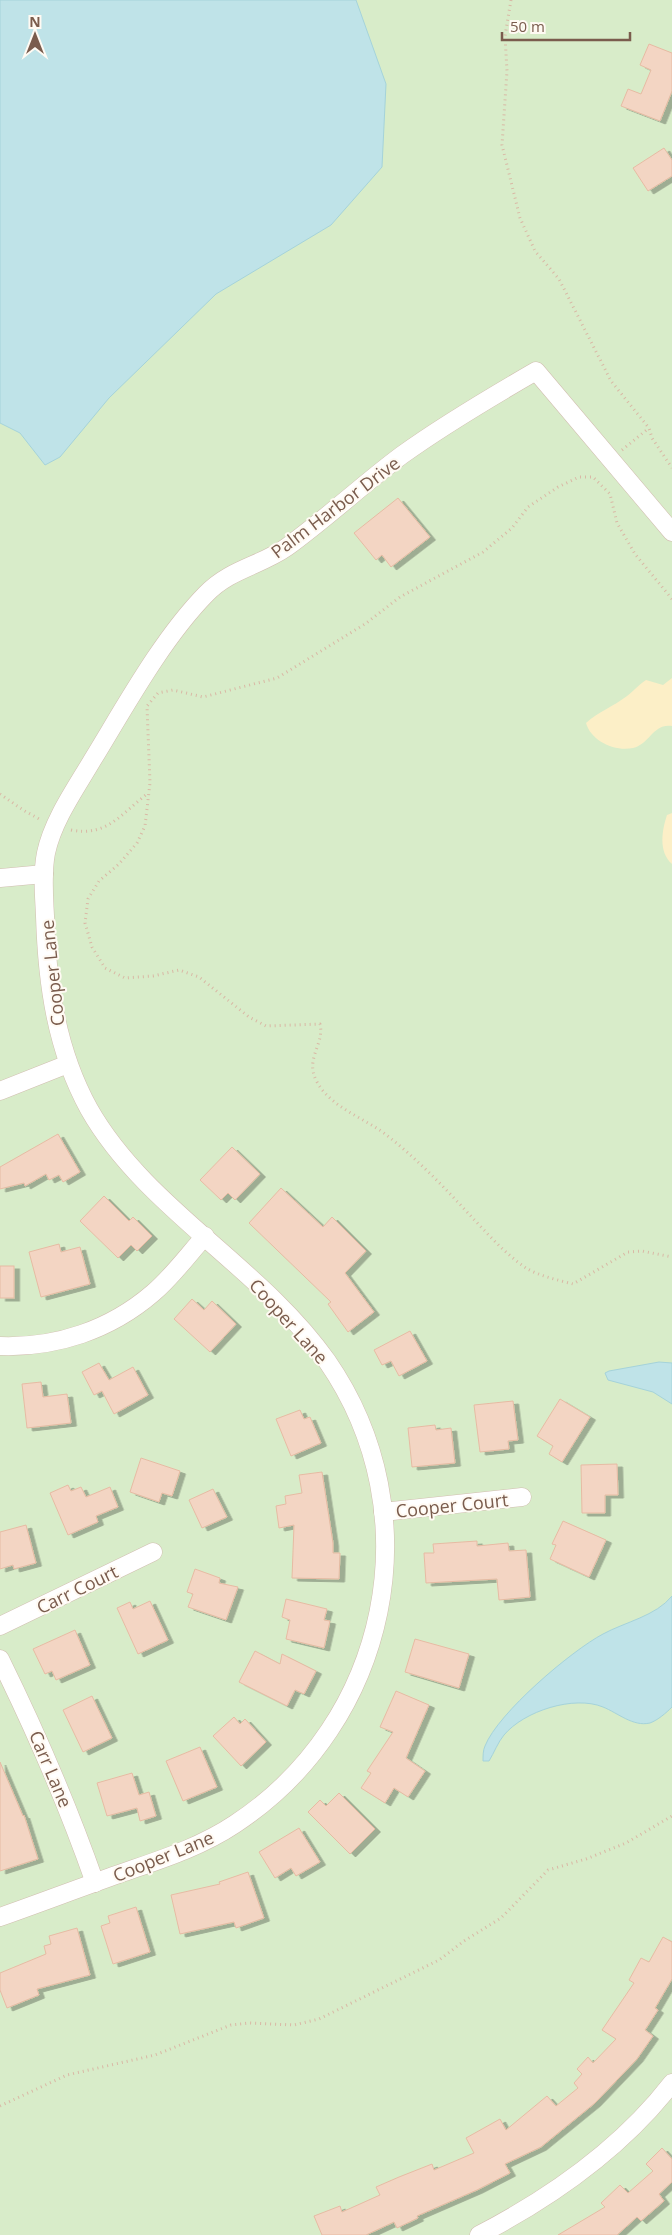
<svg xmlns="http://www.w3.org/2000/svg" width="672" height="2235" font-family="'Open Sans',sans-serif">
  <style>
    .green { fill: #d8ecc9 }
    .sand { fill: #fcefc7 }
    .water { fill: #bfe3e8; stroke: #a5d3da }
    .building { fill: #f3d5c3; stroke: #e6bba3; filter: url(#shadow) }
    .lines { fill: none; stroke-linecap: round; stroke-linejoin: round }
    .minor-casing { stroke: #d1beb0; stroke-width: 19 }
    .path { stroke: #d9b8a5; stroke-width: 3; stroke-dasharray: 1 4; stroke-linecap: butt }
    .minor { stroke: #fff; stroke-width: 18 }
    .labels { text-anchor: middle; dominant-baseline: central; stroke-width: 4; stroke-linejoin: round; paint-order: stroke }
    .street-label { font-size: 18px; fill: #7a5c4d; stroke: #fffaf3 }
  </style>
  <defs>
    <filter id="shadow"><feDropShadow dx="5.5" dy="3" stdDeviation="0" flood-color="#0004"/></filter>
  </defs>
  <rect width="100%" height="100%" fill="#fdf6ec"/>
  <rect class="green" x="0" y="0" width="672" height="2235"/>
  <g class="sand">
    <path d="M672 678V726C653 723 650 744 633 748 615 752 591 741 586 723 598 712 614 706 627 696 634 691 638 685 646 680L663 685Z"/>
    <path d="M672 813V864C658 852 662 830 667 815Z"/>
  </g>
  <g class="water">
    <polygon points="0,0 356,0 386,84 382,167 331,225 216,294 109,398 60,457 45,465 20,433 0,423"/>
    <polygon points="659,1362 672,1363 672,1404 653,1392 608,1380 605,1373 609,1371"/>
    <path d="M672 1596V1707C666 1713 658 1720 650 1723 633 1727 618 1713 603 1707 574 1695 524 1711 504 1735 498 1742 494 1753 489 1761H483C483 1756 483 1750 485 1746 498 1713 571 1651 603 1634 625 1622 656 1616 672 1596Z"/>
  </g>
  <g class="building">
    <polygon points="649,44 672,53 672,91 660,121 621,106 628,89 641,94 651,70 640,65"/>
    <polygon points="664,148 672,160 672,176 648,191 633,168"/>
    <polygon points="398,498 430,537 391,567 382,555 376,560 354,533"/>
    <polygon points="58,1134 80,1172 63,1182 59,1175 49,1180 46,1174 25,1186 24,1183 0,1189 0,1167"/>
    <polygon points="232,1147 260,1174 235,1200 228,1193 221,1200 200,1180"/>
    <polygon points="281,1188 323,1227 332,1217 366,1251 345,1273 374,1312 348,1332 328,1304 331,1302 249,1223"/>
    <polygon points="104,1196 129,1221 133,1217 152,1236 137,1251 131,1245 118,1258 80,1221"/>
    <polygon points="59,1244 61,1252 80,1247 90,1284 41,1297 29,1252"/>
    <rect x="0" y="1266" width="14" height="32"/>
    <polygon points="192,1299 204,1310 212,1301 236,1324 210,1352 174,1319"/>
    <polygon points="410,1331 427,1361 399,1376 391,1361 382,1365 374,1350"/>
    <polygon points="99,1363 109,1380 133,1367 148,1395 114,1414 102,1391 94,1395 82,1372"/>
    <polygon points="41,1382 43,1397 67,1394 71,1423 27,1428 22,1384"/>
    <polygon points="560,1399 590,1417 562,1462 549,1454 553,1446 537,1436"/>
    <polygon points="513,1401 518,1440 508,1441 509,1449 480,1452 474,1405"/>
    <polygon points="300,1410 304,1419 310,1417 321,1443 291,1456 276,1419"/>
    <polygon points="435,1425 436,1430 451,1428 455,1463 412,1467 408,1428"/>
    <polygon points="141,1458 180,1471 172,1496 162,1493 159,1502 130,1492"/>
    <polygon points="617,1464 618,1495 605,1495 605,1513 582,1513 581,1465"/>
    <polygon points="322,1472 333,1543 333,1553 340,1553 339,1579 292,1578 294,1525 279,1528 276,1506 286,1504 285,1496 302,1493 299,1475"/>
    <polygon points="68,1485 71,1491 81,1487 86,1497 110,1487 118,1507 96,1516 98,1522 68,1535 50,1493"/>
    <polygon points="213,1489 227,1517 202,1528 189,1500"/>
    <polygon points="563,1521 606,1540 589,1577 550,1559 556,1545 552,1544"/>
    <polygon points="26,1525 36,1563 14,1569 13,1565 0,1569 0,1532"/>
    <polygon points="477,1541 477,1546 508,1543 509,1551 526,1550 530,1597 499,1600 497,1579 426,1583 424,1553 434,1553 433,1544"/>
    <polygon points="195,1569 220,1578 219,1583 238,1587 226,1620 188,1607 193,1594 187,1592"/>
    <polygon points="286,1599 327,1609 324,1620 330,1621 324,1648 286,1639 290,1620 282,1617"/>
    <polygon points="150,1601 168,1640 138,1654 117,1608 130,1602 133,1609"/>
    <polygon points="75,1630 90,1665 56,1680 52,1671 45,1674 33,1649"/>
    <polygon points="415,1639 469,1654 459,1688 405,1672"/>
    <polygon points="255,1651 280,1664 282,1654 316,1671 304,1694 295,1690 287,1706 239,1682"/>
    <polygon points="396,1691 429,1705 406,1758 425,1771 408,1797 394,1788 385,1803 361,1788 371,1773 367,1771 393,1732 380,1727"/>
    <polygon points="92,1696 112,1738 83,1752 63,1710"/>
    <polygon points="234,1717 240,1724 245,1719 266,1742 241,1766 213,1736"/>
    <polygon points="200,1747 217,1787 183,1801 166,1761"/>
    <polygon points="0,1762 23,1816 24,1815 38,1859 0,1871"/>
    <polygon points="132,1773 139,1795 149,1792 156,1816 140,1821 137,1808 107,1816 97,1783"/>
    <polygon points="339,1793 375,1829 350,1854 308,1812 320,1800 326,1806"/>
    <polygon points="299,1828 320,1862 296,1876 291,1868 275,1878 259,1852"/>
    <polygon points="248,1872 264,1918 236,1928 234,1922 180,1934 171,1895 220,1884 219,1882"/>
    <polygon points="136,1907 150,1952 113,1964 101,1926 110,1923 108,1916"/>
    <polygon points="77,1928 90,1975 37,1989 39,1995 7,2008 0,1990 0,1973 46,1954 44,1946 51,1944 49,1936"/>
    <polygon points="663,1937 672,1942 672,1979 655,2008 658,2010 645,2030 653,2036 637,2059 595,2103 541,2147 505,2164 510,2173 477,2190 417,2216 418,2218 397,2228 394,2222 366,2235 322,2235 314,2216 340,2206 342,2212 380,2195 376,2187 399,2177 432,2164 434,2170 474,2153 466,2138 500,2119 506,2130 547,2096 556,2106 578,2088 574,2083 582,2074 577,2069 588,2057 593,2063 616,2039 602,2030 634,1983 629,1980 641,1958 649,1962"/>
    <polygon points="662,2148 672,2159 672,2182 659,2194 664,2201 641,2221 637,2217 617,2235 558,2235 605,2207 601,2203 620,2185 628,2193 653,2171 646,2164"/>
  </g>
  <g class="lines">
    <g class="minor-casing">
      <g id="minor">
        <polyline points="0,878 44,874"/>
        <polyline points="0,1091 68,1064"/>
        <path d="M0 1346C56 1348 110 1330 153 1293 172 1277 188 1255 205 1236"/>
        <polyline points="383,1512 522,1497"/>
        <polyline points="0,1626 153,1552"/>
        <path d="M0 1659C36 1732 68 1806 95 1883"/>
        <path d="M0 1917C40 1903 79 1888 119 1874 159 1860 199 1848 235 1824 389 1723 433 1514 327 1361 261 1267 145 1208 89 1109 56 1049 47 983 45 916 44 895 42 873 46 853 53 820 76 788 93 759 126 705 162 639 206 594 230 569 260 566 287 547 327 518 363 484 402 455 445 424 491 397 536 371L672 532"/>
        <path d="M479 2235C552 2197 621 2149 672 2083"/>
      </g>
    </g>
    <g class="path">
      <polyline points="511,0 505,36 507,71 502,145 520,218 535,251 559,279 611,381 649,428 652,438 672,468"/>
      <polyline points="622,450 649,428"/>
      <path d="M672 599 635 554 617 523 610 494 593 477H579L558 487 528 507 512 528 483 552 400 597 365 624 277 678 203 697 173 690 158 693 147 706 150 783 145 826 137 843 119 864 99 881 88 899 85 923 92 947 105 968 125 978 153 976 179 970 199 977 249 1017 266 1026 320 1024C325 1044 304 1059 317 1082 332 1109 366 1118 389 1137 418 1160 443 1186 468 1213 486 1232 504 1253 526 1268 539 1276 558 1280 573 1284L628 1252 642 1251 672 1257"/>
      <polyline points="0,794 23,810 41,820"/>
      <path d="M71 830C107 837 121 814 147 794"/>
      <polyline points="0,2106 67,2075 155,2055 231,2025 249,2023 294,2025 319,2019 439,1960 464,1941 501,1918 548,1870 586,1859 626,1843 672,1816"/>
    </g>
    <use href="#minor" class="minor"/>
  </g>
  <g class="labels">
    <g class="street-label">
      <text transform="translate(335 507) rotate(-37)">Palm Harbor Drive</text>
      <text transform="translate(52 973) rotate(-96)">Cooper Lane</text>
      <text transform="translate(289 1321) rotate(48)">Cooper Lane</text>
      <text transform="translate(452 1505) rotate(-6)">Cooper Court</text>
      <text transform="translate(77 1589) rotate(-26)">Carr Court</text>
      <text transform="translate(51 1769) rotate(67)">Carr Lane</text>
      <text transform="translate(163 1856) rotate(-22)">Cooper Lane</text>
    </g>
  </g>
  <g transform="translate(35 35)" stroke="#fffaf3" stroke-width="4" paint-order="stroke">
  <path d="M0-4L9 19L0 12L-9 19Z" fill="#7a5c4d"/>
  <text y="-8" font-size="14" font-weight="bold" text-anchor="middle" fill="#7a5c4d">N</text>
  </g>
  <path d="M502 32v8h128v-8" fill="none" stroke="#7a5c4d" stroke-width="2.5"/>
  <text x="510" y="32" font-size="15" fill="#7a5c4d" stroke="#fffaf3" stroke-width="4" paint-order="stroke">50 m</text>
</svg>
